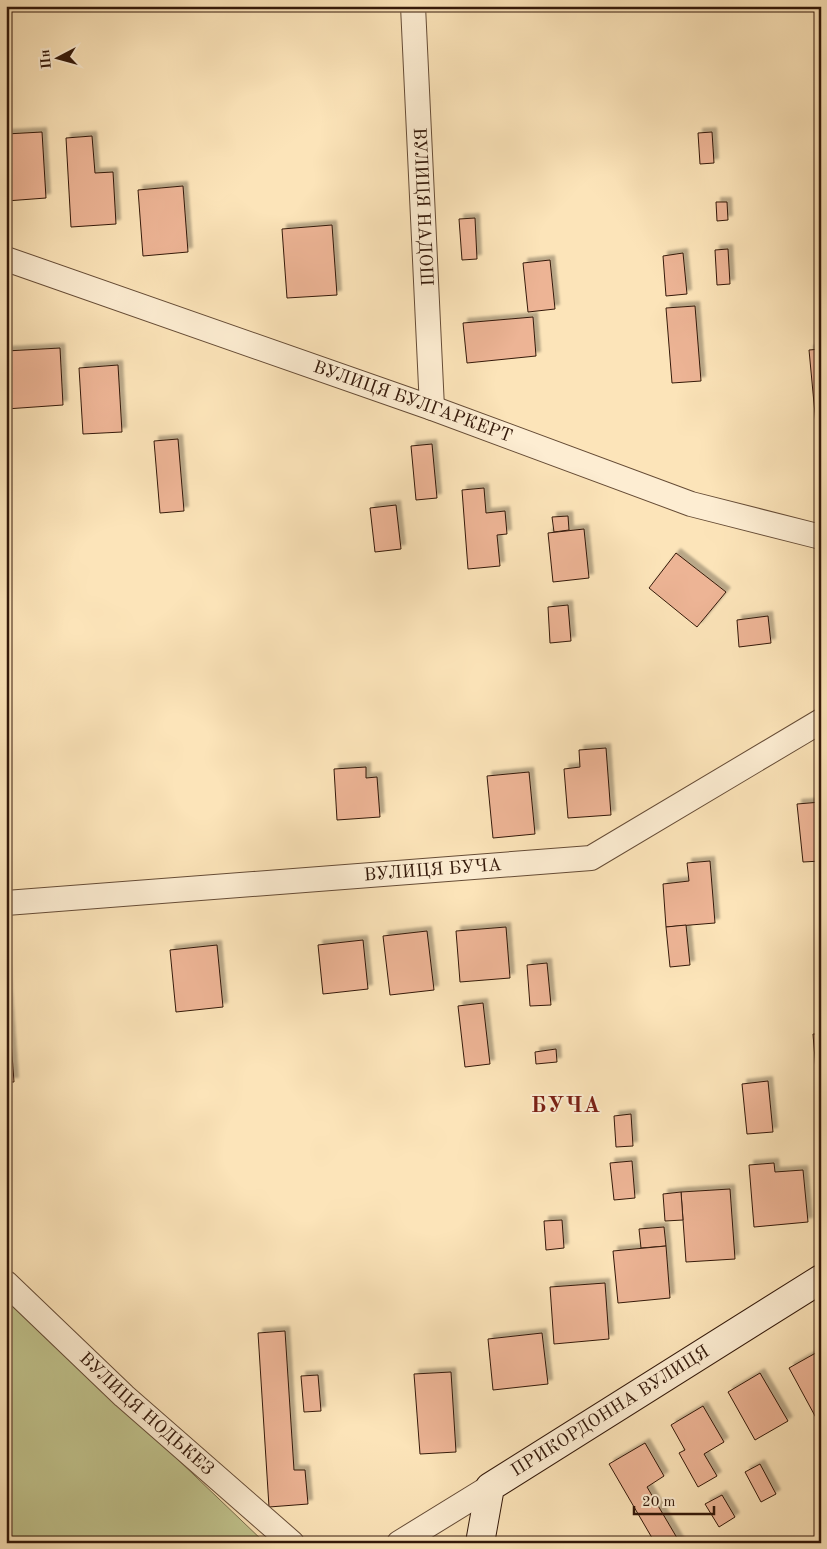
<svg xmlns="http://www.w3.org/2000/svg" width="827" height="1549" font-family="'Old Standard TT',serif">
  <style>
    .green { fill: #c1c48e; stroke: #7a6e4c }
    .building { fill: #edb495; stroke: #34190a; filter: url(#shadow) }
    .lines { fill: none; stroke-linecap: round; stroke-linejoin: round }
    .minor-casing { stroke: #664c36; stroke-width: 26 }
    .secondary-casing { stroke: #34190a; stroke-width: 30 }
    .minor { stroke: #fdedd2; stroke-width: 24 }
    .secondary { stroke: #fdedd2; stroke-width: 28 }
    .labels { text-anchor: middle; dominant-baseline: central; stroke-width: 4; stroke-linejoin: round; paint-order: stroke }
    .street-label { font-size: 18px; fill: #34190a; stroke: #fdedd2 }
    .district-label { font-size: 22px; font-weight: bold; letter-spacing: 1px; fill: #7a1f14; stroke: #fdedd2 }
  </style>
  <defs>
    <filter id="shadow"><feDropShadow dx="4.5" dy="-4.5" stdDeviation="1" flood-color="#0004"/></filter>
  </defs>
  <rect width="100%" height="100%" fill="#fce4b9"/>
  <filter id="stains"><feTurbulence type="fractalNoise" baseFrequency=".004" numOctaves="4"/><feColorMatrix values="0 0 0 0 .2 0 0 0 0 .09 0 0 0 0 .02 0 0 0 .5 -.17"/></filter>
  <radialGradient id="worn" r=".72"><stop offset=".6" stop-color="#630" stop-opacity="0"/><stop offset="1" stop-color="#630" stop-opacity=".3"/></radialGradient>
  <polygon class="green" points="6,1295 265,1543 6,1543"/>
  <g class="building">
    <polygon points="42,132 46,198 6,201 6,134"/>
    <polygon points="712,132 714,163 700,164 698,133"/>
    <polygon points="92,136 95,173 113,172 116,224 71,227 66,138"/>
    <polygon points="183,186 188,252 143,256 138,190"/>
    <polygon points="716,202 727,202 728,220 717,221"/>
    <polygon points="475,218 477,259 462,260 459,219"/>
    <polygon points="332,225 337,295 287,298 282,229"/>
    <polygon points="728,249 730,284 717,285 715,250"/>
    <polygon points="683,253 687,294 666,296 663,256"/>
    <polygon points="550,260 555,309 528,312 523,263"/>
    <polygon points="695,306 701,381 672,383 666,308"/>
    <polygon points="533,317 536,356 467,363 463,323"/>
    <polygon points="60,348 63,405 6,409 6,351"/>
    <polygon points="821,349 821,478 809,350"/>
    <polygon points="118,365 122,432 83,434 79,368"/>
    <polygon points="178,439 184,511 160,513 154,441"/>
    <polygon points="432,444 437,498 416,500 411,446"/>
    <polygon points="484,488 486,513 505,511 507,534 497,535 500,566 468,569 462,490"/>
    <polygon points="396,505 401,549 375,552 370,508"/>
    <polygon points="568,516 569,530 554,532 552,517"/>
    <polygon points="584,529 589,578 553,582 548,533"/>
    <polygon points="676,553 726,592 697,627 649,588"/>
    <polygon points="568,605 571,641 550,643 548,607"/>
    <polygon points="768,616 771,643 739,647 737,620"/>
    <polygon points="606,748 611,815 568,818 564,769 580,767 579,750"/>
    <polygon points="366,767 366,778 377,777 380,817 337,820 334,769"/>
    <polygon points="529,772 535,834 493,838 487,776"/>
    <polygon points="821,802 821,861 803,862 797,804"/>
    <polygon points="710,861 715,923 666,927 663,884 689,881 687,863"/>
    <polygon points="686,925 690,965 670,967 666,927"/>
    <polygon points="506,927 510,978 460,982 456,931"/>
    <polygon points="427,931 434,990 390,995 383,936"/>
    <polygon points="363,940 368,989 323,994 318,945"/>
    <polygon points="217,945 223,1007 176,1012 170,950"/>
    <polygon points="547,963 551,1005 530,1006 527,965"/>
    <polygon points="6,971 14,1082 6,1082"/>
    <polygon points="483,1003 490,1064 465,1067 458,1006"/>
    <polygon points="813,1034 821,1034 821,1084 817,1084"/>
    <polygon points="556,1049 557,1062 536,1064 535,1052"/>
    <polygon points="768,1081 773,1132 747,1134 742,1084"/>
    <polygon points="631,1114 633,1146 616,1147 614,1116"/>
    <polygon points="632,1161 635,1198 614,1200 610,1163"/>
    <polygon points="774,1163 775,1172 803,1170 808,1222 754,1227 749,1165"/>
    <polygon points="730,1189 735,1259 686,1262 681,1192"/>
    <polygon points="681,1192 683,1220 665,1221 663,1194"/>
    <polygon points="562,1220 564,1248 546,1250 544,1221"/>
    <polygon points="664,1227 666,1246 641,1248 639,1229"/>
    <polygon points="666,1246 670,1298 618,1303 613,1251"/>
    <polygon points="605,1283 609,1339 554,1344 550,1287"/>
    <polygon points="285,1331 294,1470 305,1470 308,1504 269,1507 258,1333"/>
    <polygon points="542,1333 548,1384 493,1390 488,1339"/>
    <polygon points="821,1350 821,1427 789,1368"/>
    <polygon points="451,1372 456,1452 420,1454 414,1374"/>
    <polygon points="760,1373 788,1421 755,1440 728,1392"/>
    <polygon points="318,1375 321,1411 304,1412 301,1376"/>
    <polygon points="703,1406 724,1442 704,1454 717,1476 698,1487 679,1453 685,1450 671,1425"/>
    <polygon points="645,1443 664,1476 647,1487 680,1543 655,1543 609,1464"/>
    <polygon points="760,1464 776,1494 761,1502 745,1472"/>
    <polygon points="722,1495 735,1517 719,1527 705,1504"/>
  </g>
  <g class="lines">
    <g class="minor-casing">
      <g id="minor">
        <path id="s1" d="M413 6 432 408"/>
        <path id="s2" d="M6 259 432 408 691 504 821 537"/>
        <path id="s3" d="M6 903 591 858 821 721"/>
        <path id="s4" d="M6 1283 124 1396 292 1543"/>
        <polyline points="399,1543 490,1487"/>
      </g>
    </g>
    <g class="secondary-casing">
      <g id="secondary">
        <path id="s5" d="M480 1543 490 1487 821 1279"/>
      </g>
    </g>
    <use href="#minor" class="minor"/>
    <use href="#secondary" class="secondary"/>
  </g>
  <g class="labels">
    <g class="street-label">
      <text stroke="none"><textPath href="#s1" startOffset="201">ВУЛИЦЯ НАДОШ</textPath></text>
      <text stroke="none"><textPath href="#s2" startOffset="431">ВУЛИЦЯ БУЛГАРКЕРТ</textPath></text>
      <text stroke="none"><textPath href="#s3" startOffset="428">ВУЛИЦЯ БУЧА</textPath></text>
      <text stroke="none"><textPath href="#s5" startOffset="199">ПРИКОРДОННА ВУЛИЦЯ</textPath></text>
      <text stroke="none"><textPath href="#s4" startOffset="192">ВУЛИЦЯ НОДЬКЕЗ</textPath></text>
    </g>
    <g class="district-label">
      <text x="566" y="1106">БУЧА</text>
    </g>
  </g>
  <rect width="827" height="1549" fill="none" stroke="#fce4b9" stroke-width="25"/>
  <rect x="8" y="8" width="812" height="1534" fill="none" stroke="#34190a" stroke-width="2.5"/>
  <rect x="12" y="12" width="802" height="1524" fill="none" stroke="#34190a"/>
  <g transform="translate(58 58) rotate(264)" stroke="#fdedd2" stroke-width="4" paint-order="stroke">
  <path d="M0-4L9 19L0 12L-9 19Z" fill="#34190a"/>
  <text y="-8" font-size="14" font-weight="bold" text-anchor="middle" fill="#34190a">Пн</text>
  </g>
  <path d="M634 1506v8h80v-8" fill="none" stroke="#34190a" stroke-width="2.5"/>
  <text x="642" y="1506" font-size="15" fill="#34190a" stroke="#fdedd2" stroke-width="4" paint-order="stroke">20 m</text>
  <rect width="100%" height="100%" filter="url(#stains)"/>
  <rect width="100%" height="100%" fill="url(#worn)"/>
</svg>
